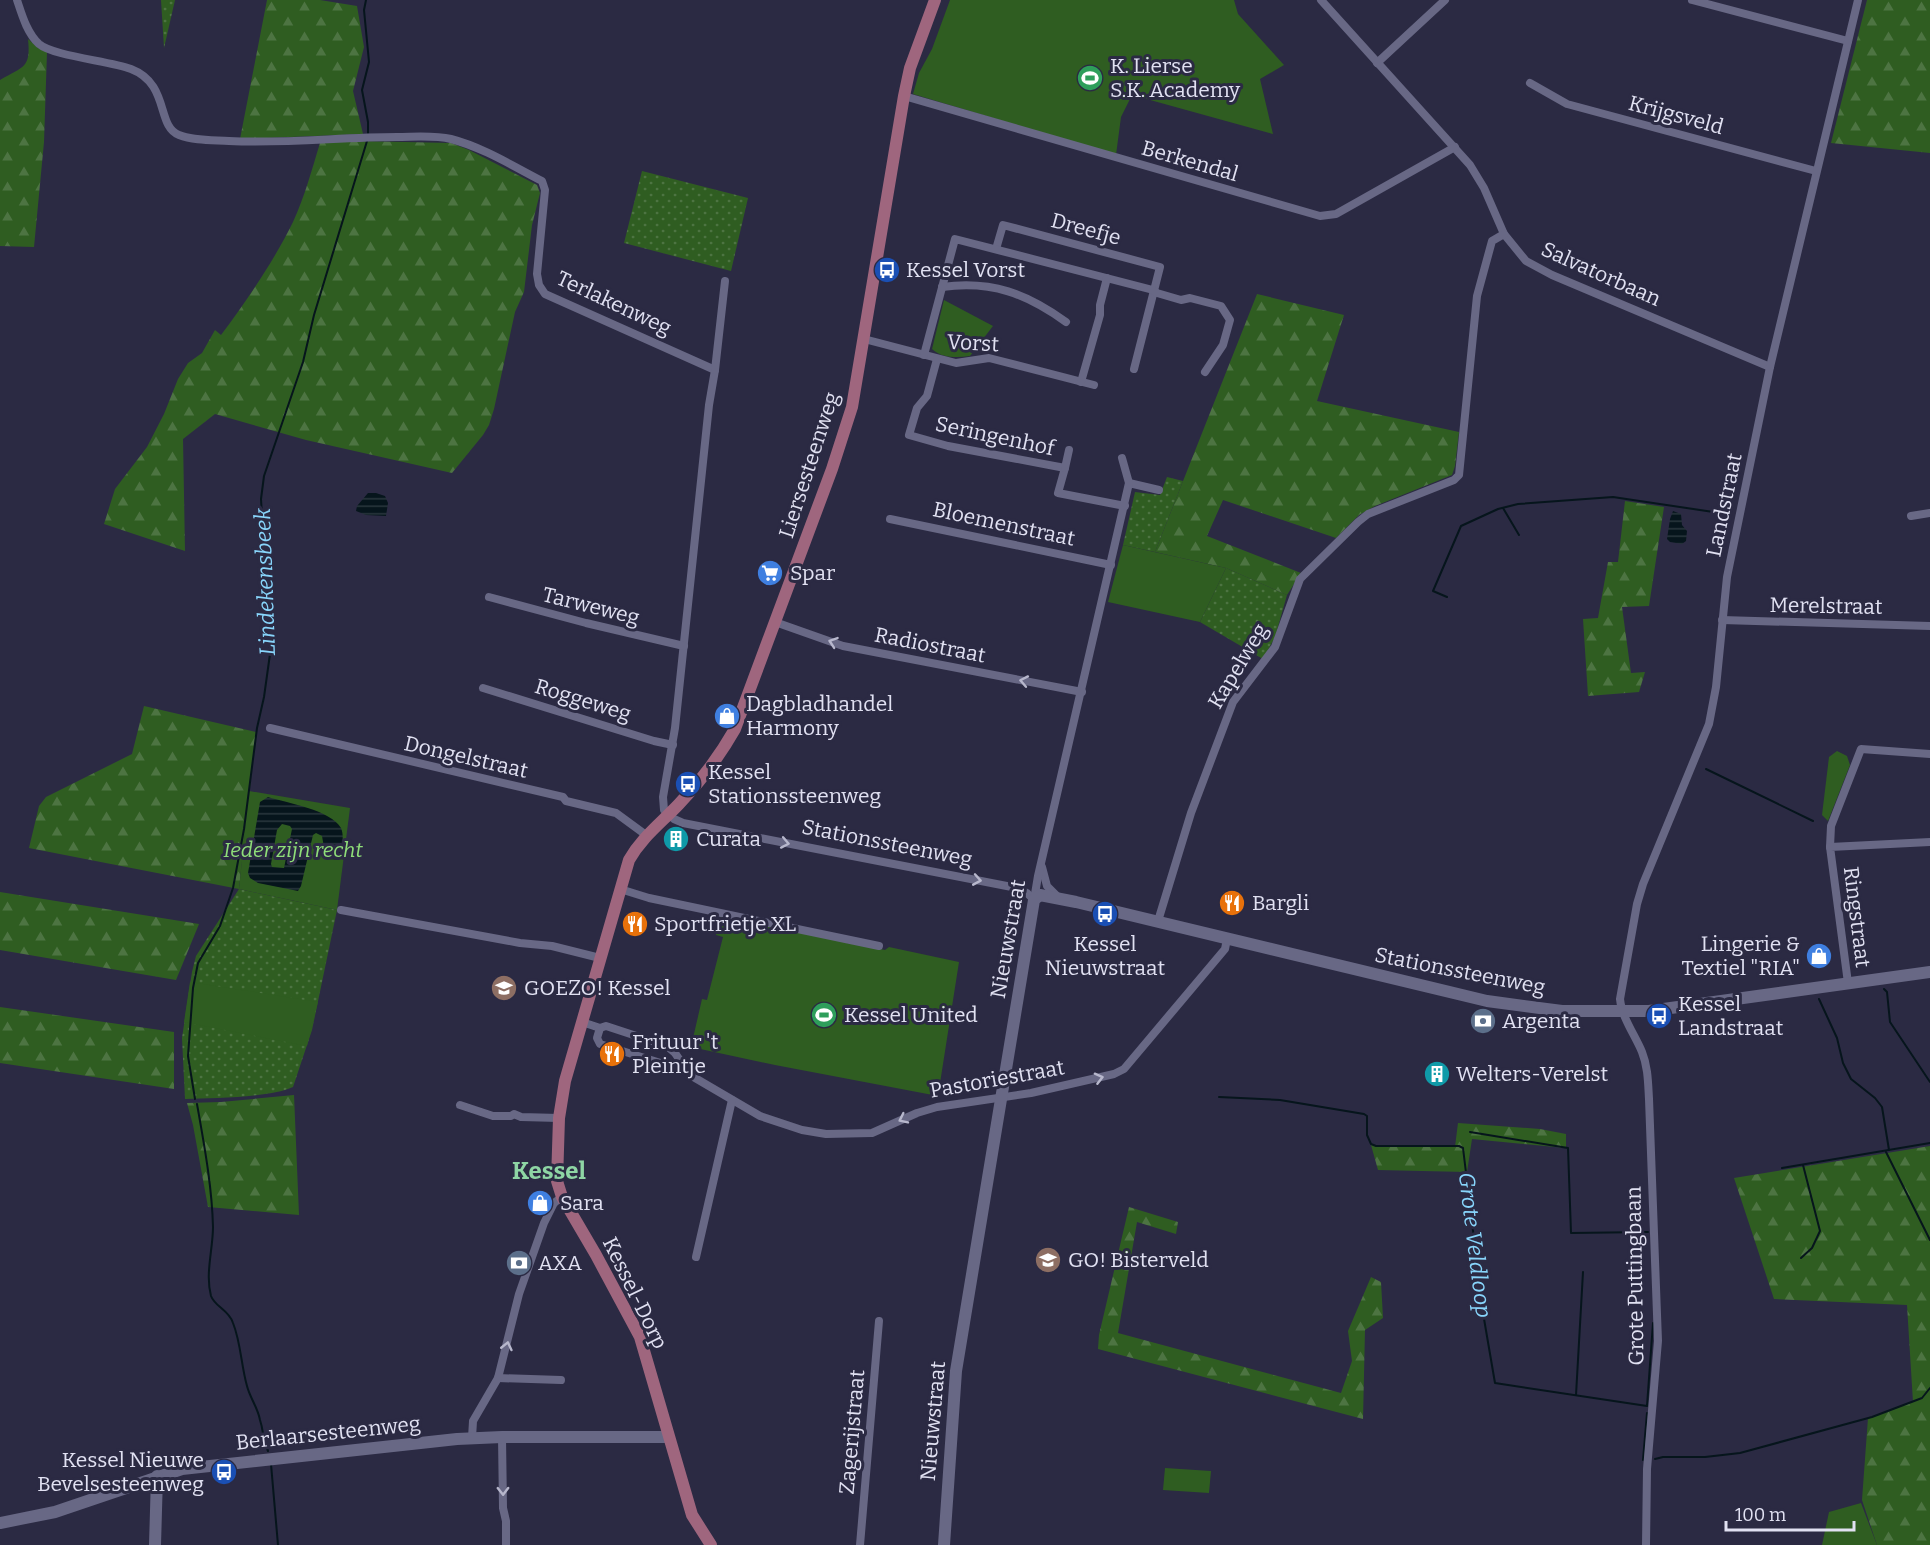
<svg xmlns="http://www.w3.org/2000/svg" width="1930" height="1545" font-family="Bitter,serif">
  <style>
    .grass { fill: url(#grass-dots) }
    .forest { fill: url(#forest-firs) }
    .park { fill: #2f5d21 }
    .water { fill: url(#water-rules); fill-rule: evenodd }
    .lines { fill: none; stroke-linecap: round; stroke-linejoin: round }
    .stream { stroke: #06151c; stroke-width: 2 }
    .street { stroke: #686885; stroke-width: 8 }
    .secondary { stroke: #686885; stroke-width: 12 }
    .primary { stroke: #9f667e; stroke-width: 12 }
    .oneway { stroke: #b7b7cc }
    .labels { text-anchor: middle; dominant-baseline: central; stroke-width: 6; stroke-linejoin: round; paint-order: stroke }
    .poi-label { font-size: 21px; fill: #e1e1f2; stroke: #2b2a43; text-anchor: start }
    .street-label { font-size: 21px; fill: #e1e1f2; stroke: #2b2a43 }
    .park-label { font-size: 21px; font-style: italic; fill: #8fde79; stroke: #2b2a43 }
    .water-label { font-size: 22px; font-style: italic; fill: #88d5fb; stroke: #2b2a43 }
    .quarter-label { font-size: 24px; font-weight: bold; fill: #8ed5a4; stroke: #2b2a43 }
  </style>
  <defs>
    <pattern id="grass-dots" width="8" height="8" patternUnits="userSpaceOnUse" patternTransform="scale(1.5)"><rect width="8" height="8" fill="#2f5d21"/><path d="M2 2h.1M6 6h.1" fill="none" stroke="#4d7442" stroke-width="1.8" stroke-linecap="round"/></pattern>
    <pattern id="forest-firs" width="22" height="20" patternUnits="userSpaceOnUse" patternTransform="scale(1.5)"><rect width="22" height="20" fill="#2f5d21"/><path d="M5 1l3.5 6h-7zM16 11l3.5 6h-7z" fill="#4d7442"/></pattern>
    <pattern id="water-rules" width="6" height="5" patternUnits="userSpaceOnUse" patternTransform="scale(1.5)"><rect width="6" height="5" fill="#06151c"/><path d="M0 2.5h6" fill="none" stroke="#2a373d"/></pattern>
  </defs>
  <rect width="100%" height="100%" fill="#2b2a43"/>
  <g class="grass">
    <polygon points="161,0 175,0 164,48"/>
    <polygon points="642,171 748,198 731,271 624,243"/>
    <polygon points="1167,477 1183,481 1155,552 1123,545 1135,492 1160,495"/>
    <polygon points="1226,568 1287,595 1275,637 1263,659 1200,622"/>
    <path d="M239 889 337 910 312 1030 293 1087C268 1098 214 1098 185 1099L182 1038 192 972 196 956Z"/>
  </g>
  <g class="forest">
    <polygon points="267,0 320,0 357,6 364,47 353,91 363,134 240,139"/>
    <polygon points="1867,0 1930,0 1930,153 1831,143"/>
    <path d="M28 39 38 48 47 52 44 142 34 247 0 246V80C24 66 31 68 28 39Z"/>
    <path d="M358 141 451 143 469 150 537 185 540 193 532 225 524 292 515 312 494 409 489 425 483 435 452 473 306 440 215 414 183 439 185 551 104 524 115 489 147 447 164 414 178 379 188 363 202 353 215 330 221 335C246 302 275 259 293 222 305 196 312 169 320 143Z"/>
    <polygon points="1257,294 1344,315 1317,401 1459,432 1455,466 1452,475 1375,506 1359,515 1336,538 1223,500 1207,536 1301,573 1287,595 1226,568 1155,552"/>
    <polygon points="1625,501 1664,507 1649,606 1622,607 1631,673 1645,672 1639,692 1588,696 1583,619 1598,618 1608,562 1618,562"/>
    <polygon points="144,706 256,732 239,889 29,848 39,806 46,797 132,754"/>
    <polygon points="0,892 199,924 176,980 0,950"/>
    <polygon points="0,1007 174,1032 174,1089 0,1063"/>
    <polygon points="294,1095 299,1215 208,1207 193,1125 187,1103 221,1102"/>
    <polygon points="1458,1123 1540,1129 1566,1134 1566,1148 1472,1139 1467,1172 1378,1170 1371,1145 1455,1147"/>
    <polygon points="1930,1146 1930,1545 1877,1545 1862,1500 1868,1418 1913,1402 1907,1305 1774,1299 1734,1178"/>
    <polygon points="1129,1207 1178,1222 1176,1234 1137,1222 1118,1333 1341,1393 1352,1361 1348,1331 1371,1277 1381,1282 1383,1318 1365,1330 1363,1419 1098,1349 1099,1335"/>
  </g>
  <g class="park">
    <polygon points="950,0 1234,0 1238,14 1284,65 1260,79 1273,134 1132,95 1121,117 1116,155 913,94 919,73 932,49"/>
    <path d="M944 300 993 326 970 356C957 358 941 358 932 349Z"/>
    <polygon points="1123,545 1226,568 1200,622 1108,602"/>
    <polygon points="1837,751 1847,756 1850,765 1828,821 1822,815 1829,757"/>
    <polygon points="249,791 350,808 337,910 239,889"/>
    <polygon points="721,914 885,950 889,947 959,962 938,1096 775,1065 691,1047 702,999 707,1000 723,937 716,935"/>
    <polygon points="190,982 318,1002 307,1046 184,1022"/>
    <polygon points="1165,1468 1211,1471 1209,1493 1163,1490"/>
    <polygon points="1861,1503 1877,1545 1822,1545 1829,1512"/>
  </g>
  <g class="water">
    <polygon points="368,493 376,493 385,496 388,503 386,516 366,515 356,511 357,506"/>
    <polygon points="1673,511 1681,514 1682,525 1687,531 1686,541 1682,544 1670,542 1667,539 1670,519"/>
    <path d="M268 797C287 803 331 810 341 828 345 837 341 852 339 860L326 859 322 836 316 833 313 835 301 886 298 891 258 883 250 878 248 873 260 802ZM282 824 290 826 292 829 284 868 272 867 271 864 277 830Z"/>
  </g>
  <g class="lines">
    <g class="stream">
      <polyline points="366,0 364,10 369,62 362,90 368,122 368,133"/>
      <polyline points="1503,508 1519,535"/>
      <polyline points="1447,597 1433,591 1461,526 1498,509 1518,504 1613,497 1720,513 1725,516"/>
      <polyline points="1706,769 1813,821"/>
      <polyline points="1884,989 1887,992 1890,1022 1930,1082"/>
      <polyline points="1819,999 1837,1038 1843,1063 1851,1079 1875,1098 1882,1107 1889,1150"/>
      <polyline points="1219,1097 1280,1100 1364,1114 1367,1116 1367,1135 1371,1144 1376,1146 1459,1146 1463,1148 1483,1313 1495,1383 1647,1406 1653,1323"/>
      <polyline points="195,1099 188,1056 193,988 198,963 220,926 233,888 244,829 257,728 264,697 270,654 261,499 264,476 303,362 314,315 367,141"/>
      <path d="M197 1104C204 1144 212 1186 213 1227 213 1249 205 1274 211 1296 215 1307 229 1310 233 1323 241 1343 241 1365 247 1386 250 1398 258 1408 260 1420 264 1432 262 1438 268 1451"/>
      <polyline points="1470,1132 1568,1148 1571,1233 1648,1232"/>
      <polyline points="1886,1152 1930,1240"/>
      <polyline points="1782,1168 1930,1143"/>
      <polyline points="1801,1258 1812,1248 1820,1231 1803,1165"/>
      <polyline points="1576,1395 1583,1272"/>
      <polyline points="1655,1459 1663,1457 1705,1457 1740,1453 1872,1417 1922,1398 1930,1388"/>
      <polyline points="1643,1460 1647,1413"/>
      <polyline points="271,1464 278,1545"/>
    </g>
    <g class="street">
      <path d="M17 0C22 15 27 33 39 44 53 56 110 61 131 69 170 84 156 126 179 135 194 141 213 140 229 141 285 144 341 137 397 137 414 137 434 135 451 139 482 147 513 166 542 181L545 190 537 274 539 285 545 294 715 370 709 405 675 728 663 797 664 810 674 819 683 823 1017 888 1027 893 1034 900"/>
      <polyline points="1321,0 1470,165 1484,188 1504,234 1526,261 1552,275 1770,367"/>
      <polyline points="1692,0 1848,41"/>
      <polyline points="1377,63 1445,0"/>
      <polyline points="1530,83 1567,104 1816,171"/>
      <polyline points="904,96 1320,216 1336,214 1455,147"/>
      <polyline points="996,249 1003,225 1160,267 1134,369"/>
      <path d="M942 287C992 280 1027 294 1066 322"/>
      <polyline points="864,339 956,363 989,358 1094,385"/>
      <polyline points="924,355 955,239 1153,290 1157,293 1181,300 1190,298 1221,306 1230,320 1223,345 1205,372"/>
      <polyline points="937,359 927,396 917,408 909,435 948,446 1065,468 1058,493 1125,506"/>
      <polyline points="715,370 725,281"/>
      <polyline points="1081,382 1100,315 1100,305 1107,278"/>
      <polyline points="1065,468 1069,450"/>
      <polyline points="1129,483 1159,490"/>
      <polyline points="1911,516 1930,513"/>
      <polyline points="890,519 1111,565"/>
      <polyline points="489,597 586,623 684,646"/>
      <polyline points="1722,620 1930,626"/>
      <polyline points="775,622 843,646 1082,692"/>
      <polyline points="483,688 654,741 673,745"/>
      <polyline points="270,728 563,797 566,801 616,813 646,835"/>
      <polyline points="1830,847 1831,826 1861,749 1930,754"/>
      <polyline points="1042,867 1047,886 1058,897"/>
      <polyline points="620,889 649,898 879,946"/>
      <polyline points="1034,900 1038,876 1129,483 1122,458"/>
      <polyline points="341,910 520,943 552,946 600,958"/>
      <polyline points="1158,921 1191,813 1233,702 1275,647 1300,579 1358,522 1368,514 1454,480 1459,475 1477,296 1492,241 1504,234"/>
      <polyline points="1848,983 1830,847 1930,842"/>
      <polyline points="582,1022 600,1028 606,1026 667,1046 675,1053 690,1075 760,1116 802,1130 826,1134 872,1133 917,1113 937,1107 1031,1093 1114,1074 1124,1069 1225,949 1227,939"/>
      <polyline points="600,1028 597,1038 600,1044 667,1065 672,1066 680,1062"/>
      <polyline points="460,1105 493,1116 511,1116 514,1114 521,1117 559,1118"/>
      <polyline points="696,1257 732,1100"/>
      <polyline points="498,1378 561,1380"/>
      <polyline points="502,1437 503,1508 506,1521 506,1545"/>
      <polyline points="472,1438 473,1421 498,1378 519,1294 544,1223 554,1203 562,1197"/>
      <polyline points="860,1545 879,1321"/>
      <path d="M1646 1545 1647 1469 1658 1341 1649 1099C1648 1082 1648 1067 1642 1052 1635 1035 1622 1018 1620 999L1637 904 1643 884 1709 724 1716 687 1727 577 1770 367 1858 0"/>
    </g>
    <g class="secondary">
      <polyline points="0,1523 55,1512 182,1469 457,1439 502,1437 668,1437"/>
      <polyline points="155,1545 157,1476"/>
      <polyline points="944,1545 956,1371 1034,900 1040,895 1076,902 1487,1001 1562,1011 1649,1011 1930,972"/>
    </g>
    <path class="primary" d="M711 1545 692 1515 640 1337 596 1255 562 1197 557 1181 559 1118 565 1081 629 860C642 837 661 823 679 804 701 781 719 757 735 729L832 469 852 407 904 96 910 68 935 0"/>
  </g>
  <defs><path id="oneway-chevron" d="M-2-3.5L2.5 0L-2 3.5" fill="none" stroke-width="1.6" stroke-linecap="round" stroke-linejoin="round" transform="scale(1.5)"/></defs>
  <g class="oneway">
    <use href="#oneway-chevron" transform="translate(833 642) rotate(-161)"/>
    <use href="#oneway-chevron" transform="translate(1024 681) rotate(-169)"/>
    <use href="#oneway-chevron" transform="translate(785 843) rotate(11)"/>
    <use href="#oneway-chevron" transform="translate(977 880) rotate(10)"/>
    <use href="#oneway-chevron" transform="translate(1099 1078) rotate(-14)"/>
    <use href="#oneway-chevron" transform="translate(903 1119) rotate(154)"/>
    <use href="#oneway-chevron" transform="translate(507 1346) rotate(-77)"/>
    <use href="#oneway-chevron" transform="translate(503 1491) rotate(89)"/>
  </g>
  <defs>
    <g id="stadium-disc" transform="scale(1.35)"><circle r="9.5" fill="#2e9e5b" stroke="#2b2a43"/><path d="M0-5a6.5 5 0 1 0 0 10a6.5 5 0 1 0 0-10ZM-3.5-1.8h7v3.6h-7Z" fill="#fff"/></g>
    <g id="bus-disc" transform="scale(1.35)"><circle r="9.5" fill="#1a4fb4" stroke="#2b2a43"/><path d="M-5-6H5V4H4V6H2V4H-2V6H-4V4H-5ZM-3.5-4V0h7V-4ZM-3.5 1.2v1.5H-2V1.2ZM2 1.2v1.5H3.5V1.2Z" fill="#fff"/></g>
    <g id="supermarket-disc" transform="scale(1.35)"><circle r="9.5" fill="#3f7fe0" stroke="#2b2a43"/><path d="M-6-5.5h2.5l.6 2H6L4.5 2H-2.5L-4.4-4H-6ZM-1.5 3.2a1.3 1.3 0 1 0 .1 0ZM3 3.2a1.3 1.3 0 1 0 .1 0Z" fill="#fff"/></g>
    <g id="shop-disc" transform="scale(1.35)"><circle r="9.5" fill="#3f7fe0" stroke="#2b2a43"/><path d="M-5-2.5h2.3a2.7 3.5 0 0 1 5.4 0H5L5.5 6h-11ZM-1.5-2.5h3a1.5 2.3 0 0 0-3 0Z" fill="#fff"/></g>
    <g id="building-disc" transform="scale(1.35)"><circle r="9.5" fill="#0f9aa8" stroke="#2b2a43"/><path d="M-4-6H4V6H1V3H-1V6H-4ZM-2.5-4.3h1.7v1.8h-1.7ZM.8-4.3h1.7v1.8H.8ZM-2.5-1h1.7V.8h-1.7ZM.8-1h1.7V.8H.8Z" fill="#fff"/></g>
    <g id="restaurant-disc" transform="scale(1.35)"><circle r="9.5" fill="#e8710a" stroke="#2b2a43"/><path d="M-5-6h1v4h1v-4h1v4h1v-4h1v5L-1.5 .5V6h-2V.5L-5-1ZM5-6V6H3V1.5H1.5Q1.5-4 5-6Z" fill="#fff"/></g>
    <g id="school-disc" transform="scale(1.35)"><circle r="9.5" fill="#8d6e63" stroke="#2b2a43"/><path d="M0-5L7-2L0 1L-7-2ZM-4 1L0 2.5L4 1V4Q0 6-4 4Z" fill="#fff"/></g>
    <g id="bank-disc" transform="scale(1.35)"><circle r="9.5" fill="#5c6f8a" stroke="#2b2a43"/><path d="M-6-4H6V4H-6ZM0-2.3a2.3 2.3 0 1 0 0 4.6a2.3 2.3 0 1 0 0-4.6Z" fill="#fff"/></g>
  </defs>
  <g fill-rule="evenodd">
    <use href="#stadium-disc" x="1090" y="78"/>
    <use href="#bus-disc" x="887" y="270"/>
    <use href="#supermarket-disc" x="770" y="573"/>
    <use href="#shop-disc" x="727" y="716"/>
    <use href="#bus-disc" x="688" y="784"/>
    <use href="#building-disc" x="676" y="839"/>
    <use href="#restaurant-disc" x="1232" y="903"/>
    <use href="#bus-disc" x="1105" y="914"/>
    <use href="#restaurant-disc" x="635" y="924"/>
    <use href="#shop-disc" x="1819" y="956"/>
    <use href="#school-disc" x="504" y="988"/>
    <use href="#stadium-disc" x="824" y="1015"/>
    <use href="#bus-disc" x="1659" y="1016"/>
    <use href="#bank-disc" x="1483" y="1021"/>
    <use href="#restaurant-disc" x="612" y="1054"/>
    <use href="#building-disc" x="1437" y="1074"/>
    <use href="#shop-disc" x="540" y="1203"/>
    <use href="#school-disc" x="1048" y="1260"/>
    <use href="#bank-disc" x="519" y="1263"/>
    <use href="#bus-disc" x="224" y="1472"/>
  </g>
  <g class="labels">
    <g class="poi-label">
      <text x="1110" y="66">K. Lierse<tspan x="1110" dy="24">S.K. Academy</tspan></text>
      <text x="906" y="270">Kessel Vorst</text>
      <text x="790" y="573">Spar</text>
      <text x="746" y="704">Dagbladhandel<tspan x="746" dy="24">Harmony</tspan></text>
      <text x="708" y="772">Kessel<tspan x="708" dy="24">Stationssteenweg</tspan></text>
      <text x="696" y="839">Curata</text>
      <text x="1252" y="903">Bargli</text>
      <text x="654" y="924">Sportfrietje XL</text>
      <text x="1105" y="944" text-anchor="middle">Kessel<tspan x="1105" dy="24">Nieuwstraat</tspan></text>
      <text x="1800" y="944" text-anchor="end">Lingerie &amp;<tspan x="1800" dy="24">Textiel "RIA"</tspan></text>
      <text x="524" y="988">GOEZO! Kessel</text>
      <text x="1678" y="1004">Kessel<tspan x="1678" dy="24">Landstraat</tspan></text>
      <text x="844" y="1015">Kessel United</text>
      <text x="1502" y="1021">Argenta</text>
      <text x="632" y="1042">Frituur 't<tspan x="632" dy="24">Pleintje</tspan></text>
      <text x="1456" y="1074">Welters-Verelst</text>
      <text x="560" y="1203">Sara</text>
      <text x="1068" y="1260">GO! Bisterveld</text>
      <text x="538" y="1263">AXA</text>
      <text x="204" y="1460" text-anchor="end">Kessel Nieuwe<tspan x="204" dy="24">Bevelsesteenweg</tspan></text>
    </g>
    <g class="street-label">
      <text transform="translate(1676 115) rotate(15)">Krijgsveld</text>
      <text transform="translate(1190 161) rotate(16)">Berkendal</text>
      <text transform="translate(1086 229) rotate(15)">Dreefje</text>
      <text transform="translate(1601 274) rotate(24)">Salvatorbaan</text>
      <text transform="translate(614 303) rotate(25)">Terlakenweg</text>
      <text transform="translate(973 343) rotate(3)">Vorst</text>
      <text transform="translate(995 436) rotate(12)">Seringenhof</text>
      <text transform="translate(809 465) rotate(-72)">Liersesteenweg</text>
      <text transform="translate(1724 505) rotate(-78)">Landstraat</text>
      <text transform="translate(1004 524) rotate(12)">Bloemenstraat</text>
      <text transform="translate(591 606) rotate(14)">Tarweweg</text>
      <text transform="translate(1826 606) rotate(1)">Merelstraat</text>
      <text transform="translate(930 645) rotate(11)">Radiostraat</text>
      <text transform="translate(1238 666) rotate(-59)">Kapelweg</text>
      <text transform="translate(583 700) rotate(17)">Roggeweg</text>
      <text transform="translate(466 757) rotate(13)">Dongelstraat</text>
      <text transform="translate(887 843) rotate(11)">Stationssteenweg</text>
      <text transform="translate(1857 917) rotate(83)">Ringstraat</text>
      <text transform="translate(1008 939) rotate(-80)">Nieuwstraat</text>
      <text transform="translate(1460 971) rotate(11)">Stationssteenweg</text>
      <text transform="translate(997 1079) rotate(-10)">Pastoriestraat</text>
      <text transform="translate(1635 1276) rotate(-91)">Grote Puttingbaan</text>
      <text transform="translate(635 1293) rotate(64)">Kessel-Dorp</text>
      <text transform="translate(933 1421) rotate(-85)">Nieuwstraat</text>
      <text transform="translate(852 1432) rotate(-85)">Zagerijstraat</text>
      <text transform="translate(328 1433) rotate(-6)">Berlaarsesteenweg</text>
    </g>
    <g class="park-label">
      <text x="293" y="850">Ieder zijn recht</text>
    </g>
    <g class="water-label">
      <text transform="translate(265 582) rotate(-92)">Lindekensbeek</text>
      <text transform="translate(1475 1245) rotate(83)">Grote Veldloop</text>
    </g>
    <g class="quarter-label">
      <text x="549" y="1171">Kessel</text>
    </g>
  </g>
  <path d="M1726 1521v9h128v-9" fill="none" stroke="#e1e1f2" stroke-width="3"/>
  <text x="1735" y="1521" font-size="18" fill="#e1e1f2" stroke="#2b2a43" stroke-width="4.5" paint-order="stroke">100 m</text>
</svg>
